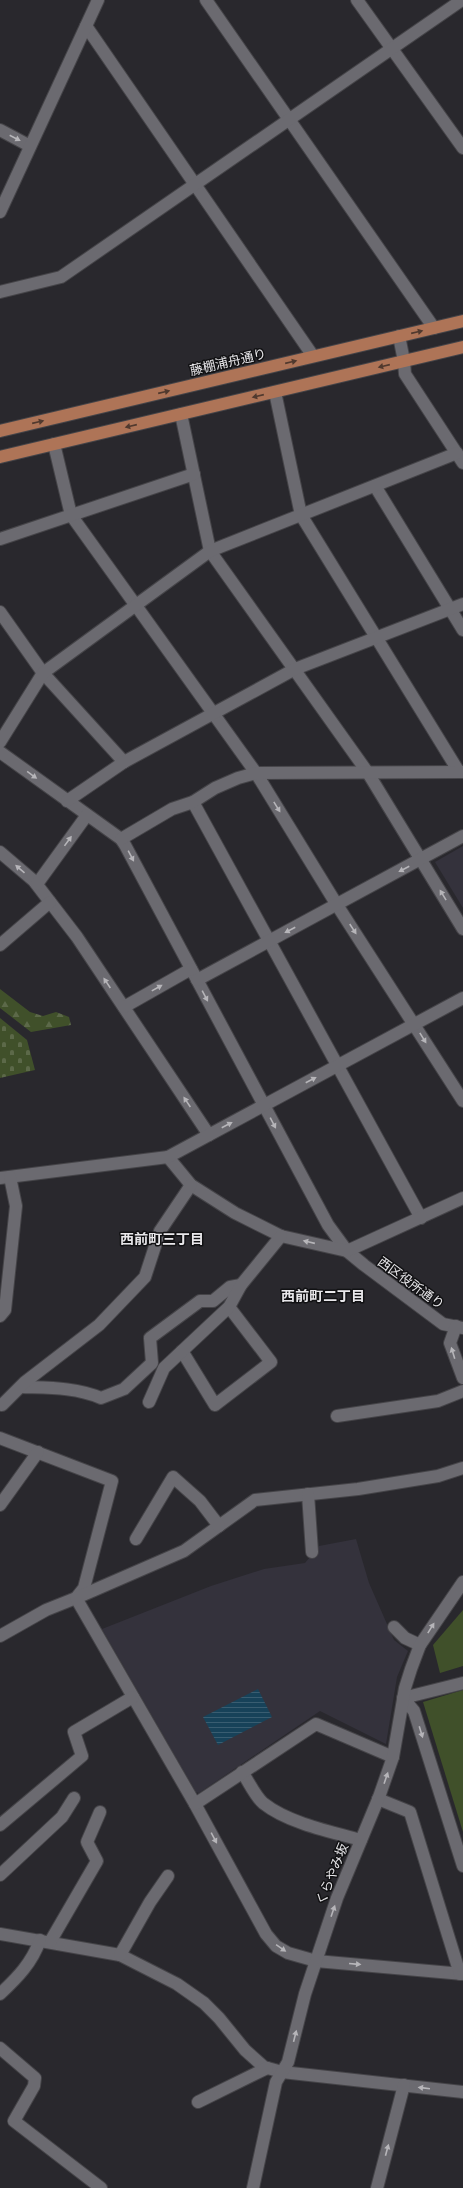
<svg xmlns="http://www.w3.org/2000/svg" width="463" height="2188" font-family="Rubik,'Noto Sans JP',sans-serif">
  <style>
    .built { fill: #34323c }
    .forest { fill: url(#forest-firs) }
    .cemetery { fill: url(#cemetery-stones) }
    .park { fill: #40502a }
    .water { fill: url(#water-rules) }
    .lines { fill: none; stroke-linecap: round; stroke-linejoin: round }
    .minor-casing { stroke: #454448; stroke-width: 14 }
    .major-casing { stroke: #454448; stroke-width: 14 }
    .minor { stroke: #6b6a70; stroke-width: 12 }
    .major { stroke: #ae7457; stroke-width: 12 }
    .oneway { fill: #b6b5b9 }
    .oneway2 { fill: #50392e }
    .labels { text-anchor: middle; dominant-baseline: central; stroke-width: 3; stroke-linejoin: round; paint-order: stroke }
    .street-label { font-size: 13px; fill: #e8e7ea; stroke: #111113 }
    .neighbourhood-label { font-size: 14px; font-weight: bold; fill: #e8e7ea; stroke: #111113 }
  </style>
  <defs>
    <pattern id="forest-firs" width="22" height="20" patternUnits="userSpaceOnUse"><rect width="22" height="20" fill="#40502a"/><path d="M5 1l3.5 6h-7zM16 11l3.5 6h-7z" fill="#5c6949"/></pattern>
    <pattern id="cemetery-stones" width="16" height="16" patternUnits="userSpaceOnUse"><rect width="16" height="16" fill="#40502a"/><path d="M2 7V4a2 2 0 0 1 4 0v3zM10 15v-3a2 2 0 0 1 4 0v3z" fill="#5c6949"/></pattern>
    <pattern id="water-rules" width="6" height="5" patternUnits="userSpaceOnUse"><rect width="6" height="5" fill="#174259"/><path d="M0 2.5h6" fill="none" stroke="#395d71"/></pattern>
  </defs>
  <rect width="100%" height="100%" fill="#29282d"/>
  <g class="built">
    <polygon points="463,846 463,908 435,862"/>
    <polygon points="356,1539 369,1583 394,1640 408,1651 397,1677 386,1744 320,1711 199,1793 196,1792 102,1629 211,1586 264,1569 305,1563 319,1546"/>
  </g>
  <polygon class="forest" points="0,989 30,1012 43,1016 56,1012 69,1017 71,1025 31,1032 0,1008"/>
  <polygon class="cemetery" points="0,1018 27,1040 35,1070 0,1078"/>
  <g class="park">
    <polygon points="463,1610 463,1666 440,1673 433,1645"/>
    <polygon points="463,1690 463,1832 423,1702"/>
  </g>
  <polygon class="water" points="258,1689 272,1717 218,1745 203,1717"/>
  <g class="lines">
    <g class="minor-casing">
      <g id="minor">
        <polyline points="206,0 434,328"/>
        <polyline points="357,0 463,148"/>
        <polyline points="86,26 313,356"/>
        <polyline points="0,130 30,146"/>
        <polyline points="0,212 98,0"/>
        <polyline points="0,292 61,277 462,0"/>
        <polyline points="399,336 404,361 405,374 463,463"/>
        <polyline points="275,392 301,515 459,772"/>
        <polyline points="181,414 210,551 368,773 463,929"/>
        <polyline points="54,444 71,515 256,773 337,905 463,1101"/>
        <polyline points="375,486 463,630"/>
        <polyline points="0,539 194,474"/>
        <polyline points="0,612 43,673 124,762"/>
        <polyline points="0,742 43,673 210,551 457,453"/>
        <polyline points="0,752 121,839 125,845 328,1225 347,1251 364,1265 443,1324 463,1328"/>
        <polyline points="67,801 124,762 295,669 463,604"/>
        <polyline points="193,802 421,1218"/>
        <polyline points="121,839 172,809 193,802 215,788 238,778 256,773 463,772"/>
        <polyline points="0,852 34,881 77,937 209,1135"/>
        <polyline points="37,884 87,815"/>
        <polyline points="0,945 50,902"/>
        <polyline points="197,980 463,836"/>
        <polyline points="124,1007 191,969"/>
        <polyline points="168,1157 191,1185 235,1213 281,1236 347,1251 463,1198"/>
        <polyline points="0,1178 168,1157 463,998"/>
        <polyline points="0,1316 5,1310 16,1206 10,1177"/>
        <polyline points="456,1326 450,1343 463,1378"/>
        <polyline points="182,1351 215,1405 271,1362 229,1307"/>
        <path d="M21 1387C48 1388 75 1387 101 1398L124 1389 152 1363 150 1338 200 1301H213L230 1287 241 1285"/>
        <polyline points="149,1402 164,1368 229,1307 241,1285 281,1236"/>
        <polyline points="2,1405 25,1382 99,1325 145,1277 160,1231 191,1185"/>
        <polyline points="337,1416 438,1401 463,1391"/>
        <polyline points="0,1438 112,1481 84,1588 76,1598 46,1610 0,1636"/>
        <polyline points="463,1468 438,1476 358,1489 255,1500 184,1551 76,1598 195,1804 266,1934 276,1946 288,1953 316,1961 463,1974"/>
        <polyline points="308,1494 312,1552"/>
        <polyline points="0,1505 38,1452"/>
        <polyline points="136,1539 173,1477 200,1501 219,1526"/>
        <polyline points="394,1627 405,1638 420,1645"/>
        <polyline points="463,1683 403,1698 414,1711 463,1866"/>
        <path d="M242 1772C249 1782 255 1796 263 1803 288 1823 331 1832 361 1840"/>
        <polyline points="378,1799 410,1812 460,1974"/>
        <polyline points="195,1804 316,1724 393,1757"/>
        <polyline points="0,1825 82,1756 74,1732 133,1697"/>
        <polyline points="0,1875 62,1817 74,1798"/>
        <polyline points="0,1934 120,1955 177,1984 204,2003 219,2018 245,2050 264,2067 282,2072 463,2092"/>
        <polyline points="50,1942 97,1861 87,1842 100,1812"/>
        <polyline points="120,1955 150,1902 168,1876"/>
        <path d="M0 1994C17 1978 32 1963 40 1940"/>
        <polyline points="0,2048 35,2078 34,2086 14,2121 101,2188"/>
        <polyline points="198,2102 267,2068"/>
        <polyline points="253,2188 276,2082 288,2062 305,1994 337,1898 379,1797 393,1757 405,1688 411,1669 420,1645 463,1582"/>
        <polyline points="377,2188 404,2085"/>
      </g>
    </g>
    <g class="major-casing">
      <g id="major">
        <polyline points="0,431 463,321"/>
        <polyline points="0,457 463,347"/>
      </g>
    </g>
    <use href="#minor" class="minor"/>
    <use href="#major" class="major"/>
  </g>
  <defs><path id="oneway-solid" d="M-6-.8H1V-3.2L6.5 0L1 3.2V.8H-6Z"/></defs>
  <g class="oneway">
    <use href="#oneway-solid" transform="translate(15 138) rotate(27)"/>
    <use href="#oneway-solid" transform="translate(32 775) rotate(36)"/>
    <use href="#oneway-solid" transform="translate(277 807) rotate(58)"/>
    <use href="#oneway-solid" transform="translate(68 841) rotate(-54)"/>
    <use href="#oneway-solid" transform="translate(131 856) rotate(62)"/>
    <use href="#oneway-solid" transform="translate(20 869) rotate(-139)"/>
    <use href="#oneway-solid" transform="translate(404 869) rotate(152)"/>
    <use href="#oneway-solid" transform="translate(443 895) rotate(-121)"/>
    <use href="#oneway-solid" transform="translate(353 929) rotate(57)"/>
    <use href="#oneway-solid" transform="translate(290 930) rotate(152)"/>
    <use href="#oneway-solid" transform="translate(107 983) rotate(-124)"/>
    <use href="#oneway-solid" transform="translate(157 988) rotate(-29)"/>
    <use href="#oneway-solid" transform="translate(205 996) rotate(62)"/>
    <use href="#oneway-solid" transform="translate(423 1038) rotate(58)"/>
    <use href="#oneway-solid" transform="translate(311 1080) rotate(-28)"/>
    <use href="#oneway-solid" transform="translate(187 1102) rotate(-124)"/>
    <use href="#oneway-solid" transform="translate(273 1123) rotate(62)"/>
    <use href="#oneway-solid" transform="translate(227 1125) rotate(-28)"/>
    <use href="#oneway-solid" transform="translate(309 1242) rotate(-167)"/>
    <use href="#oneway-solid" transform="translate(453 1353) rotate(-107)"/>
    <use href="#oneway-solid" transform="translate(431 1628) rotate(-58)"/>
    <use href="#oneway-solid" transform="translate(421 1732) rotate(73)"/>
    <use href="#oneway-solid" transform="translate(386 1778) rotate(-71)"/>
    <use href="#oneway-solid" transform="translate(214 1838) rotate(62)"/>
    <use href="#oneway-solid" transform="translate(333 1911) rotate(-71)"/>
    <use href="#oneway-solid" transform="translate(281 1948) rotate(35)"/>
    <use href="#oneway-solid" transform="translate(355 1964) rotate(5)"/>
    <use href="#oneway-solid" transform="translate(295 2036) rotate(-76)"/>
    <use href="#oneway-solid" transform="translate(424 2088) rotate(-173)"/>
    <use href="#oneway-solid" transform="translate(387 2150) rotate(-75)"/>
  </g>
  <g class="oneway2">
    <use href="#oneway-solid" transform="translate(417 332) rotate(-13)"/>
    <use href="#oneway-solid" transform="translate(291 362) rotate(-13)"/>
    <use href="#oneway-solid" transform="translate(384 366) rotate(167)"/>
    <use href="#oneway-solid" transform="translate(164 392) rotate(-13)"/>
    <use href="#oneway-solid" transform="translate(258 396) rotate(167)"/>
    <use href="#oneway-solid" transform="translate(38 422) rotate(-13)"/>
    <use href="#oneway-solid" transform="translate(131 426) rotate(167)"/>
  </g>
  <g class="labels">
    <g class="street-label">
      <text transform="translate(228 362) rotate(-13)">藤棚浦舟通り</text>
      <text transform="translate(411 1283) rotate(36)">西区役所通り</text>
      <text transform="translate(332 1874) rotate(-68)">くらやみ坂</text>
    </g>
    <g class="neighbourhood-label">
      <text x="162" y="1239">西前町三丁目</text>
      <text x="323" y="1296">西前町二丁目</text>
    </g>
  </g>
</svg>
